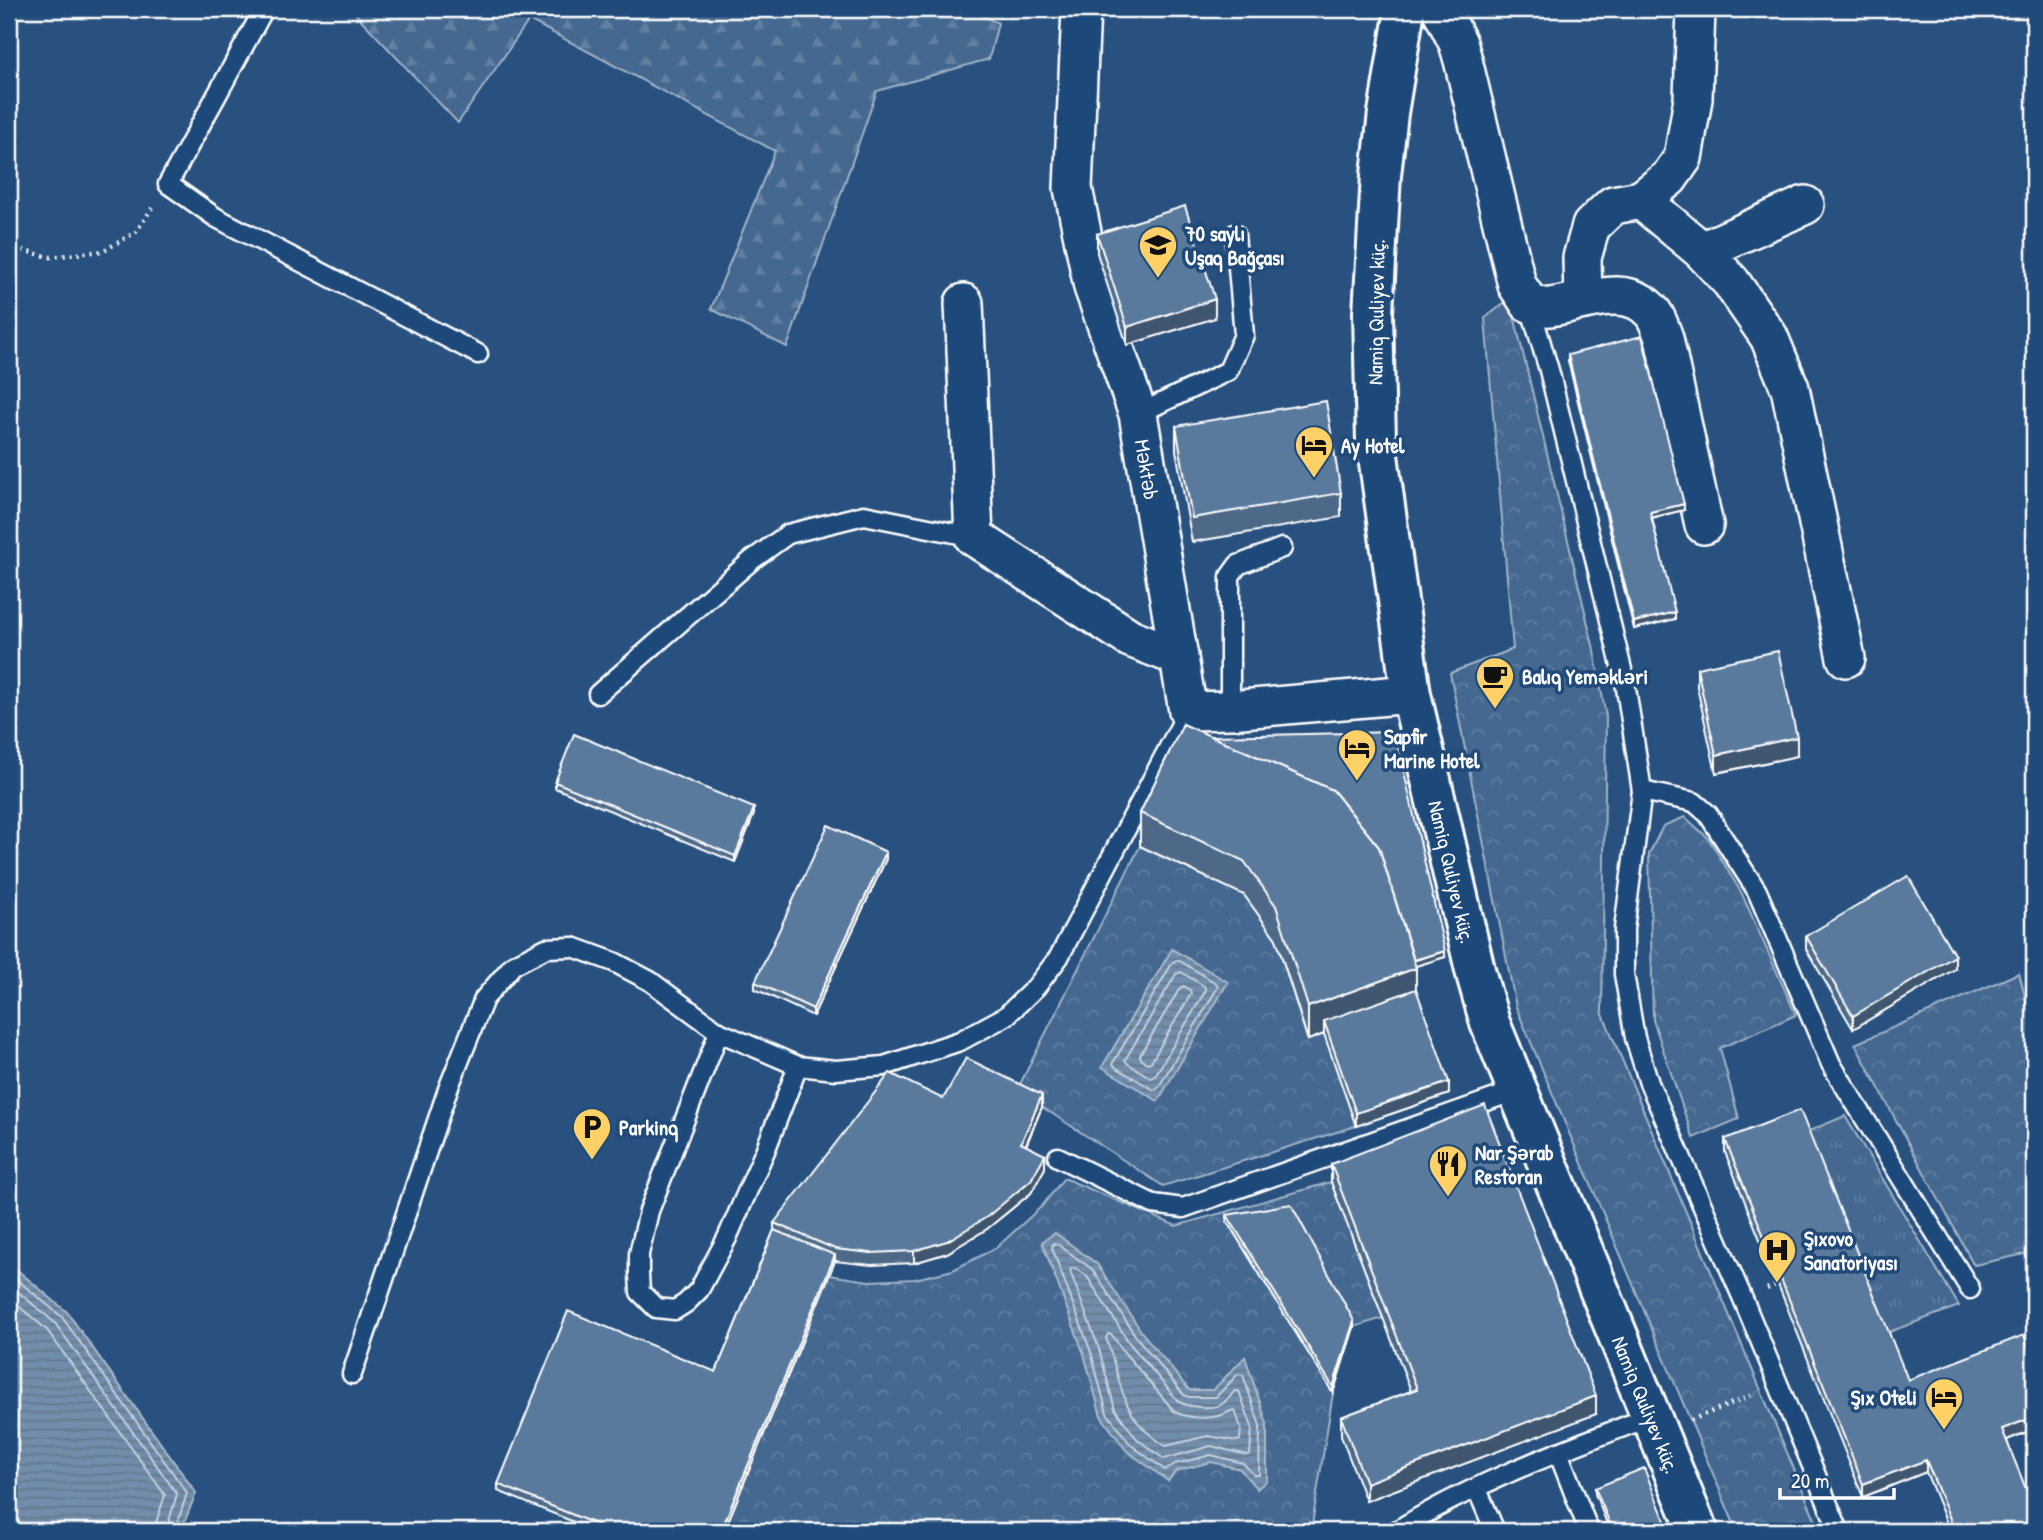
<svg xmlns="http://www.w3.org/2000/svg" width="2043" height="1540" font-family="'Patrick Hand',sans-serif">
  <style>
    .grass { fill: url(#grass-tufts); stroke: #a2b4c8; stroke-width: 2 }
    .forest { fill: url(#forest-firs); stroke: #a2b4c8; stroke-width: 2 }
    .park { fill: url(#park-crowns); stroke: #a2b4c8; stroke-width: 2 }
    .water { fill: url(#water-rules); stroke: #aabbcd; stroke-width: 2 }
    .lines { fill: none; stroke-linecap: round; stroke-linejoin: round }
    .shore { stroke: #c6d1dd; stroke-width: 2 }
    .lane-casing { stroke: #fff; stroke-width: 23 }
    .street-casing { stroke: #fff; stroke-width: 42 }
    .secondary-casing { stroke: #fff; stroke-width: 44 }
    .path { stroke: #fff; stroke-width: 4.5; stroke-dasharray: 2 5; stroke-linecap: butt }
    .lane { stroke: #1f4a7a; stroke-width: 18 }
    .street { stroke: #1f4a7a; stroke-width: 37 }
    .secondary { stroke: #1f4a7a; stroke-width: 38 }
    .wall { fill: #4d6987; stroke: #fff; stroke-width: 2 }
    .shaded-wall { fill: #3f556e; stroke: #fff; stroke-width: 2 }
    .building { fill: #5a7a9d; stroke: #fff; stroke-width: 2 }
    .labels { text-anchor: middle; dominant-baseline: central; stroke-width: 7; stroke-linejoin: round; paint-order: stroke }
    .poi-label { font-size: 21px; font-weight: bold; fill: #fff; stroke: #1f4a7a; text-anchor: start }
    .street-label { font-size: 21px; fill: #fff; stroke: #1f4a7a }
  </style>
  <defs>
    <pattern id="grass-tufts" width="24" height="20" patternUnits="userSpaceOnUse" patternTransform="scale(1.75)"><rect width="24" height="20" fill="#446890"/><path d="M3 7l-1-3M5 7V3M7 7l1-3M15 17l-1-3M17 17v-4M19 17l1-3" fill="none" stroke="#607fa1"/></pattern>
    <pattern id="forest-firs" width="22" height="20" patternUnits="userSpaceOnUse" patternTransform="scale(1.75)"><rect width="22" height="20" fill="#446890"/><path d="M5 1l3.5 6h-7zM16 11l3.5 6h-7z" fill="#607fa1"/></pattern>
    <pattern id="park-crowns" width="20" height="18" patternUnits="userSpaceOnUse" patternTransform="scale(1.75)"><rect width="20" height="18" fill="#446890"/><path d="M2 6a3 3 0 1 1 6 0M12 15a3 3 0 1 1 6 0" fill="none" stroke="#607fa1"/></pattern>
    <pattern id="water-rules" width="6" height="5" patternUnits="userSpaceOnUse" patternTransform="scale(1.75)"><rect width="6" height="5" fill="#718dab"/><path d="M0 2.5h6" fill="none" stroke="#64768a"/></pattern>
  </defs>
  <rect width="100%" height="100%" fill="#28517f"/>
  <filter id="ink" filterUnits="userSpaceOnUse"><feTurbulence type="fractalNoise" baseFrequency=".0143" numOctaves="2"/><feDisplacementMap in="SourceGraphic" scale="14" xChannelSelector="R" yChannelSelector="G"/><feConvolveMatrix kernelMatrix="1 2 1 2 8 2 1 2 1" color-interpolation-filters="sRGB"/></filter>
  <g filter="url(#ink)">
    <polygon class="grass" points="1845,1116 1959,1306 1884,1334 1804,1133"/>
    <polygon class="forest" points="351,9 968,9 998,23 989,59 877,91 787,347 711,309 775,151 529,20 458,123"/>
    <g class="park">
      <polygon points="1510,299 1593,645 1606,716 1602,1012 1820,1531 1737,1531 1516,1007 1450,673 1513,649 1485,318"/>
      <polygon points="1685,817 1709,839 1742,894 1796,1015 1720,1048 1739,1119 1693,1138 1653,1020 1649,854 1663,826"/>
      <polygon points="1140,846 1244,895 1276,939 1307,1039 1324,1033 1356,1126 1163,1186 1042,1107 1015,1094"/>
      <polygon points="2019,973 2034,1031 2034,1252 1974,1265 1855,1044"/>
      <polygon points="1064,1178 1176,1226 1331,1182 1383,1318 1354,1327 1227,1222 1333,1393 1311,1531 724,1531 829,1275 869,1281 915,1279 953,1270 996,1248 1042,1206"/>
    </g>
    <g class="water">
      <polygon points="1172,949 1228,982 1158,1101 1102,1067"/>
      <polygon points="1055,1233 1097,1264 1143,1334 1189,1390 1213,1390 1245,1357 1267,1424 1267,1480 1257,1489 1240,1469 1211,1462 1176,1471 1168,1481 1126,1450 1101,1416 1084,1354 1042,1242"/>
      <polygon points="9,1263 67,1312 196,1493 181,1531 9,1531"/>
    </g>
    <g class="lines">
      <g class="shore">
        <polygon points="1178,960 1216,983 1218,987 1158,1088 1154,1090 1115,1067 1113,1063 1173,962"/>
        <polygon points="1181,972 1204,986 1206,990 1155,1076 1151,1078 1127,1063 1125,1060 1176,974"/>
        <polygon points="1184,986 1190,990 1191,994 1151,1062 1147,1063 1141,1059 1140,1055 1180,988"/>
        <polygon points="1053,1243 1057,1244 1092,1269 1137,1338 1184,1395 1189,1397 1216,1397 1238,1374 1243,1375 1260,1426 1259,1475 1254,1475 1243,1463 1211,1455 1175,1464 1165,1470 1131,1445 1107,1413 1091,1352 1052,1248"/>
        <path d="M1072 1268H1075L1086 1275 1130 1344 1179 1402C1189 1407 1212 1410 1222 1404 1227 1401 1231 1395 1235 1391H1239L1252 1427 1250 1454 1247 1455 1211 1446 1164 1459 1137 1439 1115 1409 1099 1349 1070 1271Z"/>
        <polyline points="9,1273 62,1317 187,1493 175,1531"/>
        <polyline points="9,1284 55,1323 177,1494 166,1531"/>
        <polyline points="9,1298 47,1330 165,1495 156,1523 155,1531"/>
        <path d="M1108 1334 1112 1335 1123 1351 1175 1412C1187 1418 1205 1419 1218 1416 1224 1415 1229 1411 1235 1410L1241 1428 1240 1440 1237 1441 1208 1436 1166 1446C1119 1418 1123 1384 1106 1338Z"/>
      </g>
      <g class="lane-casing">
        <g id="lane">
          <polyline points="264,9 168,184 215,217 478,354"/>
          <polyline points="1529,303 1549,370 1625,682 1642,791 1624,929 1624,974 1635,1038 1649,1083 1743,1299 1839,1531"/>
          <polyline points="1138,414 1228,371 1244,335 1235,234"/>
          <polyline points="598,694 752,560 788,534 864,515 974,537"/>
          <polyline points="1230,710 1230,576 1238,565 1282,548"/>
          <polyline points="1642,791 1694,802 1708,814 1757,891 1831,1064 1970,1289"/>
          <polyline points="798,1066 765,1151 727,1238 699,1290 686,1303 675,1310 656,1308 640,1292 639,1275 639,1254 649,1211 719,1032 798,1066 836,1070 884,1066 960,1041 1006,1016 1036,987 1059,957 1188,711"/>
          <polyline points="1058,1157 1153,1204 1183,1208 1518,1090"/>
          <polyline points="352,1374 448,1089 484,999 513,965 546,948 573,947 614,962 650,981 719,1032"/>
          <polyline points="1558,1452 1589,1531"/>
          <polyline points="1477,1489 1495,1531"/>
          <path d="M1396 1531C1474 1482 1566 1449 1652 1416"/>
        </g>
      </g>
      <g class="street-casing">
        <g id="street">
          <path id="s1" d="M1081 9 1073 188 1093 287 1138 414 1188 711 1230 710 1411 694"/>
          <path d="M1441 9 1458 43 1463 60 1517 285 1529 303C1535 305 1543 308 1550 307 1583 303 1627 281 1653 313 1658 320 1661 330 1664 338L1704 525"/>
          <polyline points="1641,200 1669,178 1683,158 1693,99 1696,9"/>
          <polyline points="1702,251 1805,205"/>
          <polyline points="1583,299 1582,258 1591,226 1613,205 1641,200 1702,251 1731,282 1769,337 1790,388 1846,658"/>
          <polyline points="964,303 974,537 1130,638 1179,657"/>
        </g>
      </g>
      <g class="secondary-casing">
        <g id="secondary">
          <path id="s2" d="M1405 9 1388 113 1381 175 1373 313 1376 441 1411 694 1476 974 1490 1023 1698 1531"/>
        </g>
      </g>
      <g class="path">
        <polyline points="9,247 50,257 103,251 136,232 152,208"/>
        <polyline points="1767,1289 1777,1284"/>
        <polyline points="1691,1420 1755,1394"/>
      </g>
      <use href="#lane" class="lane"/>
      <use href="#street" class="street"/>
      <use href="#secondary" class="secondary"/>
    </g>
    <g class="wall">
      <polygon points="1097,234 1215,318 1127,345 1097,253"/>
      <polygon points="1568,355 1684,510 1652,518 1675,619 1634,629 1568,361"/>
      <polygon points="1176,426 1341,493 1341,517 1192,542 1176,450"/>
      <polygon points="1697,668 1797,756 1716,773 1697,687"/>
      <polygon points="1183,724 1445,957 1416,966 1416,989 1449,1094 1356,1126 1324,1034 1308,1040 1276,939 1244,895 1140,846 1140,813"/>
      <polygon points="555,782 754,814 735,862 555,788"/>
      <polygon points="886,859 813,1016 755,989 755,982"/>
      <polygon points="1806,936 1955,969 1853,1029 1806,949"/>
      <polygon points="943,1099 1042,1107 1026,1146 1045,1168 1031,1193 987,1229 947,1253 914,1263 871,1265 835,1261 724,1531 596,1531 498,1491 498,1484 716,1372 774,1230 774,1223"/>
      <polygon points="1725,1139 1908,1380 2034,1362 2034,1429 2007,1440 2034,1531 1950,1531 1926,1472 1863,1497 1725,1152"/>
      <polygon points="1331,1164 1596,1414 1366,1501 1341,1436 1341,1417 1411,1391 1331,1182"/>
      <polygon points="1227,1215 1354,1327 1333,1393 1227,1221"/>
      <polygon points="1595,1488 1669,1531 1610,1531 1595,1494"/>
    </g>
    <g class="shaded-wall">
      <polygon points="1215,299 1215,318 1127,345 1127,327"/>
      <polygon points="1684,504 1684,510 1650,518 1650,512"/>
      <polygon points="1675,612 1675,619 1634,629 1634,622"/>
      <polygon points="1797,737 1797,756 1716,773 1716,755"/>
      <polygon points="754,808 754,814 735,862 735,856"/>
      <polygon points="886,852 886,859 813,1016 813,1009"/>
      <polygon points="1445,951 1445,957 1406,969 1406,963"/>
      <polygon points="1955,956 1955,969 1853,1029 1853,1016"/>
      <polygon points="1416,968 1416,1002 1324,1021 1324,1034 1308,1040 1308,1007"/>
      <polygon points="1449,1082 1449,1094 1356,1126 1356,1113"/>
      <polygon points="1042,1095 1042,1107 1021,1156 1021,1143"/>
      <polygon points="1045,1155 1045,1168 1031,1193 987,1229 947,1253 914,1263 914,1251"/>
      <polygon points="835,1255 835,1261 724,1531 721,1531"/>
      <polygon points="1354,1321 1354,1327 1333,1393 1333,1387"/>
      <polygon points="1596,1396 1596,1414 1366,1501 1366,1483"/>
      <polygon points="2034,1417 2034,1429 2002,1442 2002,1429"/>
      <polygon points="1926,1460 1926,1472 1863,1497 1863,1484"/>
    </g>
    <g class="building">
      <polygon points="1185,206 1215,299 1127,327 1097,234"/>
      <polygon points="1642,336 1684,504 1650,512 1675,612 1634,622 1568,355"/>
      <polygon points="1326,401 1341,493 1192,518 1176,426"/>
      <polygon points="1778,651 1797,737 1716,755 1697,668"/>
      <polygon points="1183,724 1333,790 1379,847 1416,968 1308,1007 1276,906 1244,861 1140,813"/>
      <polygon points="1395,732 1445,951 1414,960 1379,847 1333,790 1211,736"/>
      <polygon points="574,734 754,808 735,856 555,782"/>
      <polygon points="828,825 886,852 813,1009 755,982"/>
      <polygon points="1908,876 1955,956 1853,1016 1806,936"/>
      <polygon points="1416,989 1449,1082 1356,1113 1324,1021"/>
      <polygon points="966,1058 1042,1095 1021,1143 1045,1155 1031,1180 987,1217 947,1241 914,1251 871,1253 835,1249 774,1223 890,1073 943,1099"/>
      <polygon points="1485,1105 1596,1396 1366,1483 1341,1417 1417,1389 1331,1164"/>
      <polygon points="1800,1110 1908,1380 2024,1335 2034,1362 2034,1417 2002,1429 2034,1509 2034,1531 1955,1531 1926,1460 1863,1484 1725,1139"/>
      <polygon points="1291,1204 1354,1321 1333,1387 1227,1215"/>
      <polygon points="774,1230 835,1255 721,1531 612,1531 498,1484 568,1311 716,1372"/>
      <polygon points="1644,1468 1669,1531 1613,1531 1595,1488"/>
    </g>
  </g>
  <defs>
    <g id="school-pin" transform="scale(2.0125)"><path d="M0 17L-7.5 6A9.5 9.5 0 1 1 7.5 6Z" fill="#ffd166" stroke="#1f4a7a"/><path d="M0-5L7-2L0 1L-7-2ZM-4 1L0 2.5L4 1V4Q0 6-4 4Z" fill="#111"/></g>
    <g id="hotel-pin" transform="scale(2.0125)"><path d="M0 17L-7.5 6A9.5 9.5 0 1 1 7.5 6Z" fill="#ffd166" stroke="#1f4a7a"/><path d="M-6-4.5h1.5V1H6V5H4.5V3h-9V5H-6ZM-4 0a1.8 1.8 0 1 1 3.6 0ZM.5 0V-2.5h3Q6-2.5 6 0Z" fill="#111"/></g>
    <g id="cafe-pin" transform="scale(2.0125)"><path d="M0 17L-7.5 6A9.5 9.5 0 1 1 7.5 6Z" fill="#ffd166" stroke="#1f4a7a"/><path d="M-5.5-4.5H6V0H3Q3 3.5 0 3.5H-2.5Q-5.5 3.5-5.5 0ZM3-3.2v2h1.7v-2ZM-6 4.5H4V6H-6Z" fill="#111"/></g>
    <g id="parking-pin" transform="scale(2.0125)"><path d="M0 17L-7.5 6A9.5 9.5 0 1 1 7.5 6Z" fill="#ffd166" stroke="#1f4a7a"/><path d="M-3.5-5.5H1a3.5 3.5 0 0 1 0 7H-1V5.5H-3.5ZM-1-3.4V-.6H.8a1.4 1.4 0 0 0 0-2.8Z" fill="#111"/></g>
    <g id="restaurant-pin" transform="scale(2.0125)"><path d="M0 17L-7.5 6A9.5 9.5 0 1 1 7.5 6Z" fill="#ffd166" stroke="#1f4a7a"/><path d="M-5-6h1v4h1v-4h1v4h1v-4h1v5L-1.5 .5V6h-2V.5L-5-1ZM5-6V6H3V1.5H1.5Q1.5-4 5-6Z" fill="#111"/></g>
    <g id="hospital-pin" transform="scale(2.0125)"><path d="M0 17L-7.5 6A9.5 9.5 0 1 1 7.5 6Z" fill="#ffd166" stroke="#1f4a7a"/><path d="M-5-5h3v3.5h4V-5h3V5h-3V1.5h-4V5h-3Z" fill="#111"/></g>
  </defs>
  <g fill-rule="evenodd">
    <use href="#school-pin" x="1158" y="245"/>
    <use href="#hotel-pin" x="1314" y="445"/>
    <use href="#cafe-pin" x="1495" y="676"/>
    <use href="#hotel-pin" x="1357" y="748"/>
    <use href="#parking-pin" x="592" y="1127"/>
    <use href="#restaurant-pin" x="1448" y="1164"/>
    <use href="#hospital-pin" x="1777" y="1250"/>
    <use href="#hotel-pin" x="1944" y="1397"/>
  </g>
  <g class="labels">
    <g class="poi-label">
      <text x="1185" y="233">70 saylı<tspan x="1185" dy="24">Uşaq Bağçası</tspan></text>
      <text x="1341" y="445">Ay Hotel</text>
      <text x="1522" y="676">Balıq Yeməkləri</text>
      <text x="1384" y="736">Sapfir<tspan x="1384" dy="24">Marine Hotel</tspan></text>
      <text x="619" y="1127">Parkinq</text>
      <text x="1475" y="1152">Nar Şərab<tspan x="1475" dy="24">Restoran</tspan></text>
      <text x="1804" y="1238">Şıxovo<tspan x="1804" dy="24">Sanatoriyası</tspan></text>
      <text x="1917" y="1397" text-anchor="end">Şıx Oteli</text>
    </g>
    <g class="street-label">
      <text transform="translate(1376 312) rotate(-89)">Namiq Quliyev küç.</text>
      <text stroke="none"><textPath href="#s1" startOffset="471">Məktəb</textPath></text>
      <text stroke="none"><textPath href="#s2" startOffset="872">Namiq Quliyev küç.</textPath></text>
      <text stroke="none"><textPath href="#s2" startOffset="1440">Namiq Quliyev küç.</textPath></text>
    </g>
  </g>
  <rect width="2043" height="1540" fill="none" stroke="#1f4a7a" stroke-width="35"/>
  <rect x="18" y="18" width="2008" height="1505" fill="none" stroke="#fff" stroke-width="2.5" filter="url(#ink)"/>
  <path d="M1780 1488v10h114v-10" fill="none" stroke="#ffffff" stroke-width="3.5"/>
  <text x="1791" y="1488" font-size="21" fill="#ffffff" stroke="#1f4a7a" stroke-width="5" paint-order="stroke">20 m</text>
</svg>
